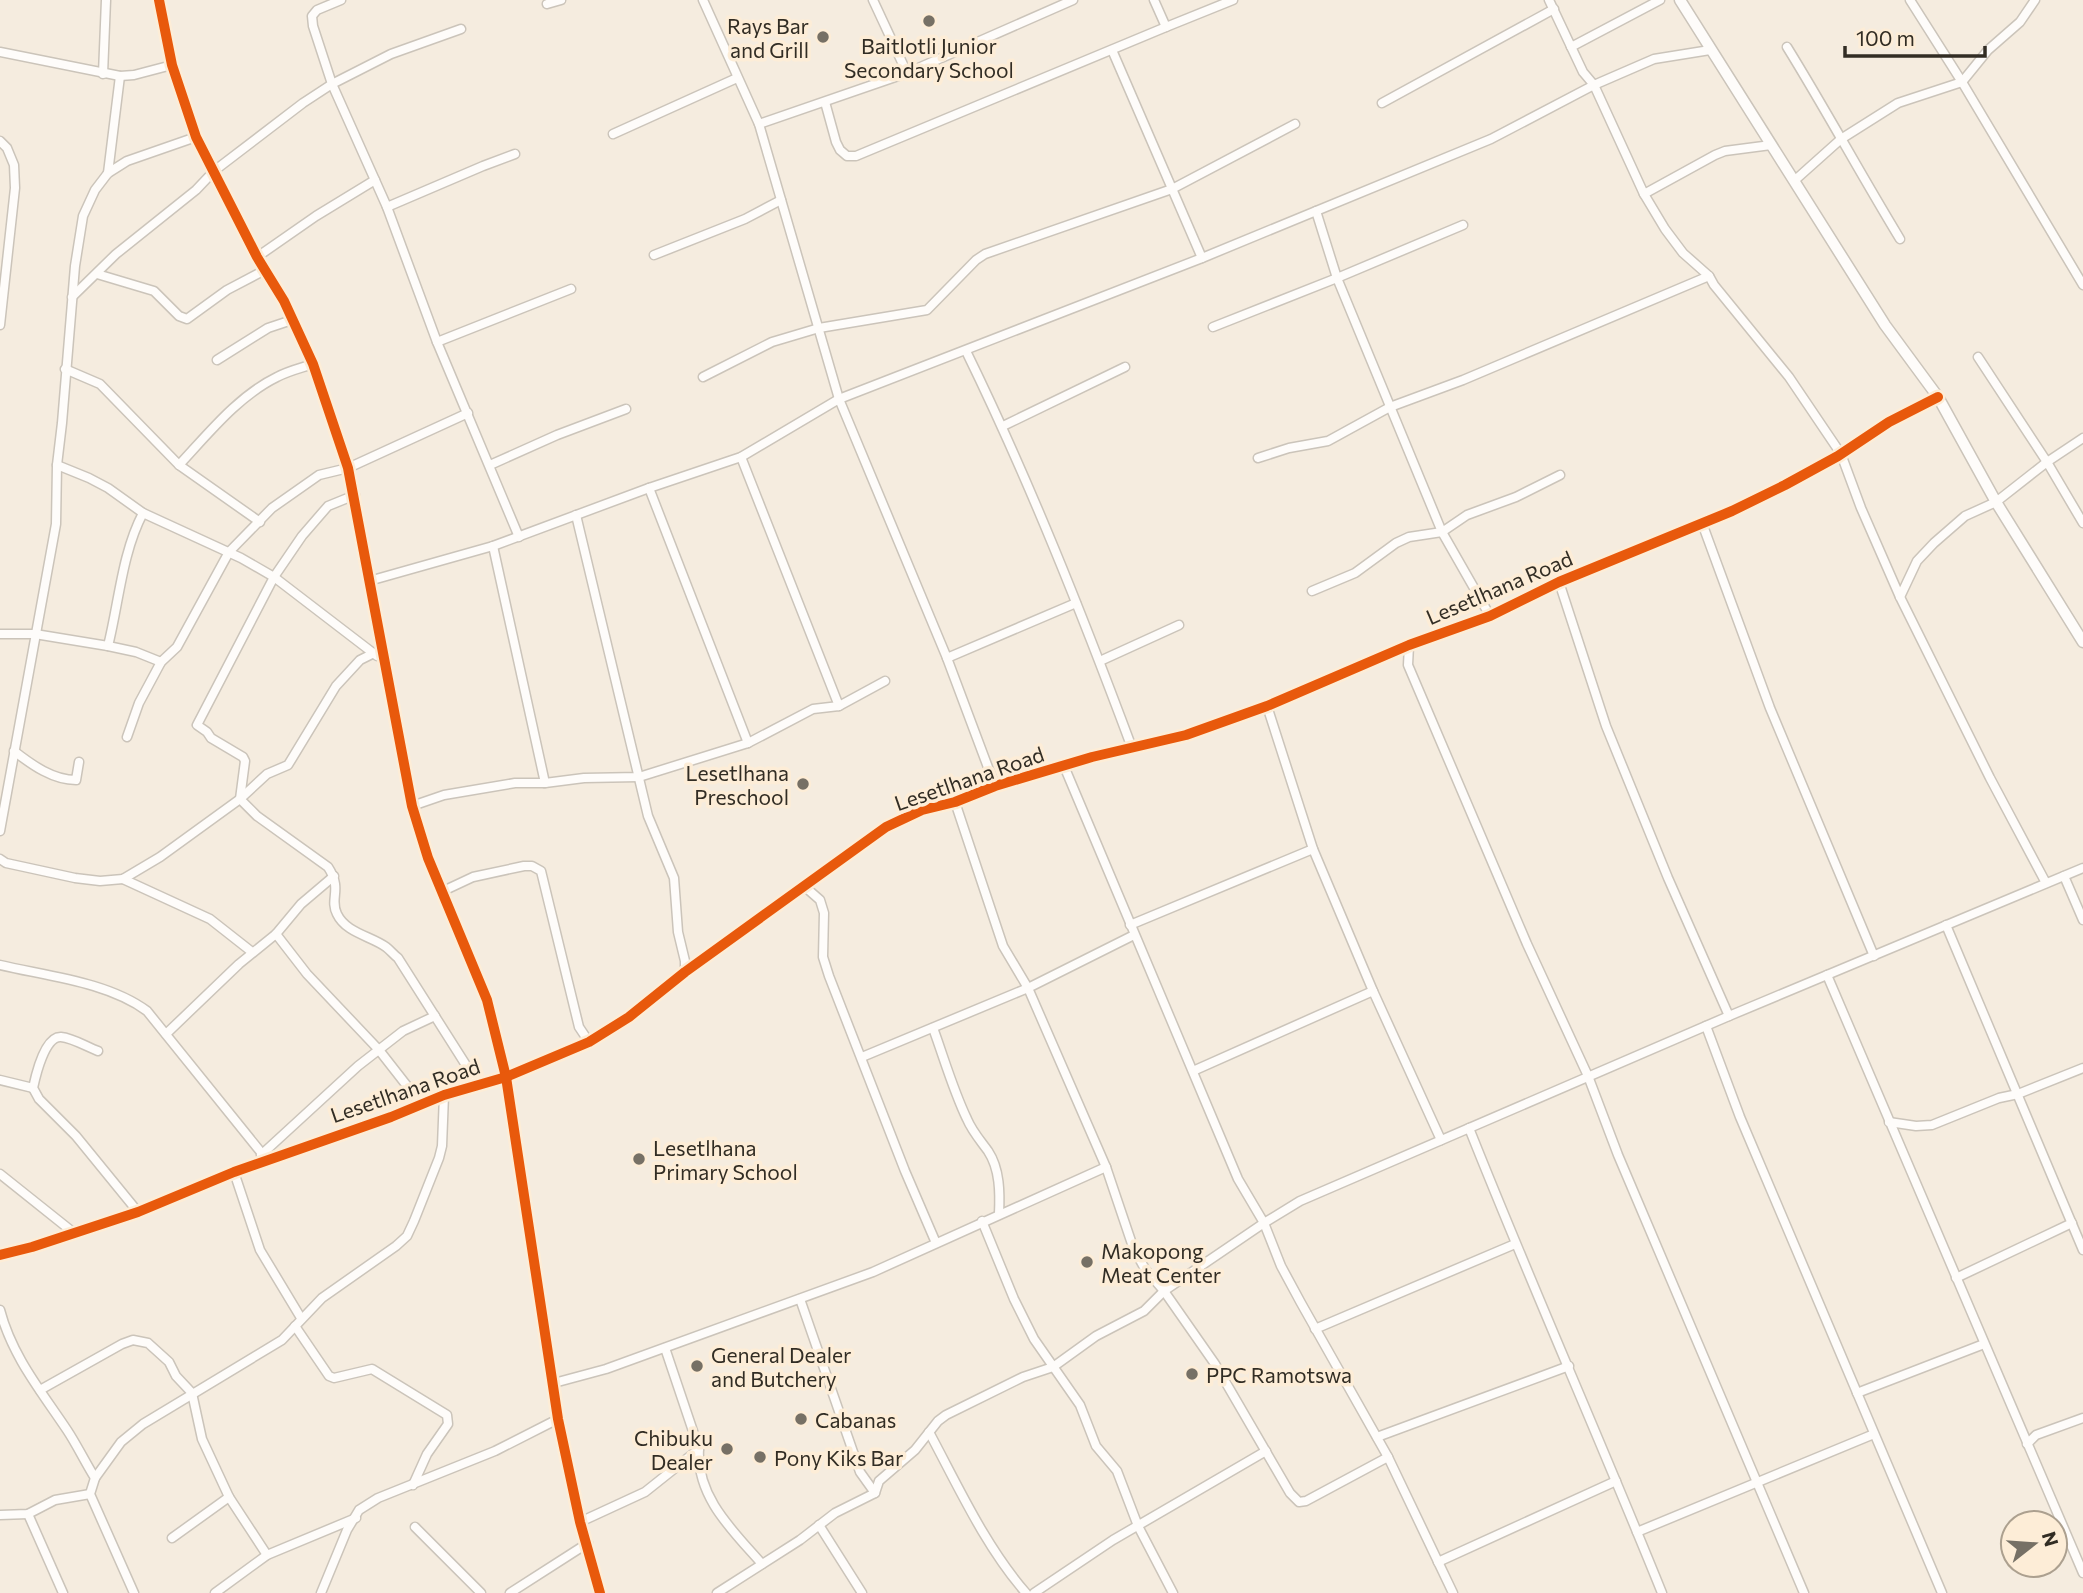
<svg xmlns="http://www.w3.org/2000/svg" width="2083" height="1593" font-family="Commissioner,sans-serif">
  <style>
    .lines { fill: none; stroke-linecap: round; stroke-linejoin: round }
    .minor-casing { stroke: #cbc4ba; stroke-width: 11 }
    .tertiary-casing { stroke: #cbc4ba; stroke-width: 13 }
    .minor { stroke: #fefcfa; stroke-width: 8 }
    .tertiary { stroke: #fefcfa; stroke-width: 10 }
    .cycleway-casing { stroke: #fdedd7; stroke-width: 15 }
    .cycleway { stroke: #e8590c; stroke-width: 10 }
    .poi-dot { fill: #767065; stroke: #fdedd7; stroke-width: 2.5 }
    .labels { text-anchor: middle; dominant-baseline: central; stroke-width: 7; stroke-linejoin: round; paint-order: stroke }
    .poi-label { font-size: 21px; fill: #322d24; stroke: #fdedd7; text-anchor: start }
    .street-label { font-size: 21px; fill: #322d24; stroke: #fdedd7 }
  </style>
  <rect width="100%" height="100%" fill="#f5ecdf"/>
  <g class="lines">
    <g class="minor-casing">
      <g id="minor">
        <polyline points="341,0 317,10 312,16 313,26 332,84 387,207 437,342 519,537"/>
        <polyline points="703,0 759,124 839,399 947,658 995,786"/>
        <polyline points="873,0 907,73"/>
        <polyline points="1154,0 1166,27 1233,0"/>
        <polyline points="1549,0 1583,72 1594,85 1644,194 1665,229 1683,253 1709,276 1714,285 1789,377 1841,454 1861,508 1900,597 1990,778 2046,883"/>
        <polyline points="1910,0 1962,82 2083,285"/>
        <polyline points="547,4 561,0"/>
        <polyline points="1571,47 1660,0"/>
        <path d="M1787 47C1826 110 1861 175 1900 239"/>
        <polyline points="1112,50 1202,258"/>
        <polyline points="0,52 120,76 134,75 172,65"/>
        <polyline points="103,74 106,0"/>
        <polyline points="825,102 836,142 840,150 847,156 856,156 1166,27"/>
        <polyline points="1382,103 1554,9"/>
        <polyline points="759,124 907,73 1073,0"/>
        <polyline points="613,134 737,78"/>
        <polyline points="0,141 7,148 14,165 15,188 0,325"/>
        <polyline points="108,173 120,76"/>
        <polyline points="1794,181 1841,139 1898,103 1962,82 1988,50 2020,22 2035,0"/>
        <polyline points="1644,194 1715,155 1725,151 1771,145"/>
        <polyline points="387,207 483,166 515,154"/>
        <polyline points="1316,211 1337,278 1442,532 1490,616"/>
        <polyline points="654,255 745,219 781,200"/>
        <polyline points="257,257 316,216 375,180"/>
        <polyline points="97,274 154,291 179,316 187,319 227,290 265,270"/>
        <polyline points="72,297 116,254 196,190 214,171 303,103 332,84 391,54 461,29"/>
        <polyline points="1213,327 1337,278 1463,225"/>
        <polyline points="437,342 571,289"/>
        <path d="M966 351C1029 480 1082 614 1132 748"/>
        <polyline points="1978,357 2047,462 2083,523"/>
        <polyline points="217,360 268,328 292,320"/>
        <polyline points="65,369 100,384 179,465 260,522"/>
        <polyline points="703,377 772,342 819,328 927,310 976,260 985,254 1172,189 1295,124"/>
        <polyline points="1003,426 1125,367"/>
        <polyline points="741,457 839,706"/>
        <polyline points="1258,458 1289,448 1328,441 1390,407 1463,380 1709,276"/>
        <polyline points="57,465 89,478 108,488 143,513 241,558 274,577 377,656"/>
        <path d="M179 465C208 434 238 396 277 377 288 371 301 368 313 364"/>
        <polyline points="490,465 557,435 626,409"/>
        <polyline points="649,488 748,743"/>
        <path d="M355 495 328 506 302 536 274 577 197 725 207 732 211 738 243 757 245 761 240 799 257 816 328 867C343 890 329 898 337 914 346 933 371 936 386 947 390 950 394 955 398 958L478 1084"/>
        <polyline points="576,515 648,816 674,878 678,932 685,961 685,972"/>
        <polyline points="1702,523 1770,708 1874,956"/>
        <polyline points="493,546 545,783"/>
        <polyline points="369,581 493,546 649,488 741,457 839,399 1202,258 1491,139 1594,85 1654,59 1710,50"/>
        <polyline points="1559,582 1606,726 1668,878 1729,1016"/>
        <polyline points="1312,591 1355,573 1396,543 1409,537 1442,532 1467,515 1516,497 1560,475"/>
        <polyline points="1900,597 1917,561 1934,543 1965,516 1996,502 2047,462 2083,438"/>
        <polyline points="0,634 35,634 108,646 136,652 161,662"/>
        <polyline points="1409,645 1408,665 1527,944 1588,1076 1618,1155 1804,1593"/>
        <path d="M108 646C119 602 122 553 143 513"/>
        <polyline points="947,658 1076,603"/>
        <polyline points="1100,661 1179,625"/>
        <polyline points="1267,706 1313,849 1373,991 1441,1140"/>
        <polyline points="127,737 139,703 161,662 177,647 229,552 272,508 319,475 348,468 468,413"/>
        <path d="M14 751C32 765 53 780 76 780L79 762"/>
        <polyline points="1064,766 1238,1179 1264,1223 1281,1266 1301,1303 1388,1457 1453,1593"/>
        <polyline points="955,802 1003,946 1028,988 1106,1167 1133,1247 1145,1269 1164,1291 1215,1364 1290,1493 1299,1502 1306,1501 1388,1457"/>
        <polyline points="412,806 444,795 515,783 545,783 584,778 639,777 748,743 813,709 839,706 885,681"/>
        <polyline points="0,831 56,524 57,465 62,423 75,266 83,216 95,190 108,173 127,161 196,137"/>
        <polyline points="0,859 6,863 75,878 100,881 123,879 160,857 240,799 267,774 288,765 336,686 360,660 374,653"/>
        <polyline points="2064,876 2083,920"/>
        <polyline points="123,879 210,919 252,952"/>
        <polyline points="804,886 820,900 824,913 823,957 829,976 905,1171 936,1243"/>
        <polyline points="441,892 473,877 524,866 532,866 541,871 579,1027 589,1042"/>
        <polyline points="1130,925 1313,849"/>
        <polyline points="1946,925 2083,1250"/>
        <polyline points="276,934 307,974 379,1050 422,1105"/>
        <path d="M0 965C47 976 108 982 147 1011L268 1161"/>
        <polyline points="1827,975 2083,1573"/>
        <polyline points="1706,1026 1740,1117 1942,1593"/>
        <path d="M933 1028C944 1058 953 1090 967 1119 972 1131 980 1140 988 1151 1000 1169 1000 1193 999 1214"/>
        <polyline points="166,1034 239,964 276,934 301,904 334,876"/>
        <path d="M98 1051C87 1047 73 1038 61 1037 45 1036 36 1074 33 1088L39 1099 76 1136 138 1212"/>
        <polyline points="862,1057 1028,988 1134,935"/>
        <polyline points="1193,1071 1373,991"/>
        <polyline points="0,1080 33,1088"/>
        <polyline points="1889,1122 1916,1126 1932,1125 1999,1098 2018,1094 2083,1068"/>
        <path d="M1469 1128C1531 1284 1599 1437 1662 1593"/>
        <polyline points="261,1155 358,1066 403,1031 435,1016"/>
        <polyline points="234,1172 260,1250 301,1318"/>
        <polyline points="0,1174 74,1233"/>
        <polyline points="982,1221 1014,1299 1034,1339 1080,1405 1096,1446 1117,1471 1138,1526 1173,1593"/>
        <polyline points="1956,1278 2072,1223"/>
        <polyline points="800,1299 860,1472 875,1493"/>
        <path d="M0 1310C12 1356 41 1391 67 1430 77 1445 85 1462 95 1478L90 1494 134 1593"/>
        <polyline points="295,1326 329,1376 334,1378 372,1369 447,1415 448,1424 427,1454 413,1485"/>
        <polyline points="1315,1329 1515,1244"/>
        <polyline points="554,1383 606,1369 873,1272 1106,1167"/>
        <polyline points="40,1390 122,1344 133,1340 148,1343 169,1362 176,1376 192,1393 202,1439 229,1497 172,1538"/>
        <polyline points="1857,1393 1984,1344"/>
        <path d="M929 1432C958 1486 985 1546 1026 1593"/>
        <polyline points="1377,1437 1569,1366"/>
        <polyline points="2027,1444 2036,1435 2083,1418"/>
        <path d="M699 1449C696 1497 733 1531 762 1564"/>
        <polyline points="95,1478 121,1442 143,1424 282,1340 322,1298 396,1246 407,1236 414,1221 439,1158 442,1146 444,1095"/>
        <polyline points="229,1497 267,1555"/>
        <polyline points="28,1514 63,1593"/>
        <polyline points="0,1515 28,1514 55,1500 90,1494"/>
        <polyline points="580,1522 645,1492 699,1449 665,1348"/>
        <polyline points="819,1525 862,1593"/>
        <polyline points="415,1527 481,1593"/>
        <polyline points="1637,1532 1874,1434"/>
        <polyline points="1438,1562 1616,1481"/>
        <polyline points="215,1593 267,1555 356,1518"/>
        <polyline points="321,1593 347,1530 359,1510 378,1498 495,1451 558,1419"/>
        <polyline points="510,1593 588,1543"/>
        <polyline points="717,1593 800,1540 835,1513 875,1493 879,1481 915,1450 938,1421 946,1415 1023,1377 1053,1367 1096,1336 1144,1311 1164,1291 1264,1223 1300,1201 1729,1016 2083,868"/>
        <polyline points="1034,1593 1113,1540 1266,1451"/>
      </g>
    </g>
    <g class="tertiary-casing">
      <g id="tertiary">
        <polyline points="159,0 172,65 196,137 257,257 284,301 313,364 348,468 412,806 428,858 487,1000 506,1077 558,1419 580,1522 600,1593"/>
        <polyline points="1680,0 1885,325 1938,397 1996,502 2083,642"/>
        <polyline points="0,1255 32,1247 138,1212 234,1172 391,1117 444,1095 506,1077 589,1042 629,1017 685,972 886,827 922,810 955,802 995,786 1092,757 1186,735 1267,706 1409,645 1490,616 1559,582 1732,511 1785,485 1838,456 1889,422 1938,397"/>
      </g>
    </g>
    <use href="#minor" class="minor"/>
    <use href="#tertiary" class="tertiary"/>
    <g class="cycleway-casing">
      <g id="cycleway">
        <polyline points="159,0 172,65 196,137 257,257 284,301 313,364 348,468 412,806 428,858 487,1000 506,1077 558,1419 580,1522 600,1593"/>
        <polyline points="0,1255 32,1247 138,1212 234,1172 391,1117 444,1095 506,1077 589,1042 629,1017 685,972 886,827 922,810 955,802 995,786 1092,757 1186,735 1267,706 1409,645 1490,616 1559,582 1732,511 1785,485 1838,456 1889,422 1938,397"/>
      </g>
    </g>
    <use href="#cycleway" class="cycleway"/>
  </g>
  <g class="poi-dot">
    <circle cx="929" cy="21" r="7"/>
    <circle cx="823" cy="37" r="7"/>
    <circle cx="803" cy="784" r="7"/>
    <circle cx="639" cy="1159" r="7"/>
    <circle cx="1087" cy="1262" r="7"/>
    <circle cx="697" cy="1366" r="7"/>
    <circle cx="1192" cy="1374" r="7"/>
    <circle cx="801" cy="1419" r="7"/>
    <circle cx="727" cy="1449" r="7"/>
    <circle cx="760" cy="1457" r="7"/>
  </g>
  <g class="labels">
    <g class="poi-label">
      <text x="809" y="25" text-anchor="end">Rays Bar<tspan x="809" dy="24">and Grill</tspan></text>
      <text x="929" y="45" text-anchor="middle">Baitlotli Junior<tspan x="929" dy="24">Secondary School</tspan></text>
      <text x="789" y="772" text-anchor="end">Lesetlhana<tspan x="789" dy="24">Preschool</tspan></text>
      <text x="653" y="1147">Lesetlhana<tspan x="653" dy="24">Primary School</tspan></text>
      <text x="1101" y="1250">Makopong<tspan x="1101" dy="24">Meat Center</tspan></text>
      <text x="711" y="1354">General Dealer<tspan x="711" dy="24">and Butchery</tspan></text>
      <text x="1206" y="1374">PPC Ramotswa</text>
      <text x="815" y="1419">Cabanas</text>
      <text x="713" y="1437" text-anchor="end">Chibuku<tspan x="713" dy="24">Dealer</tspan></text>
      <text x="774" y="1457">Pony Kiks Bar</text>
    </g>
    <g class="street-label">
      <text transform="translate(1499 587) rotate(-23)">Lesetlhana Road</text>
      <text transform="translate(969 778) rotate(-19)">Lesetlhana Road</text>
      <text transform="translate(405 1090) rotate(-19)">Lesetlhana Road</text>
    </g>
  </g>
  <g transform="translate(2034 1544) rotate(73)"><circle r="33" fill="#fdedd7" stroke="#aca08f" stroke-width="2"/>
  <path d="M0-5L12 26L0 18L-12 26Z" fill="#767065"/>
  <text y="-10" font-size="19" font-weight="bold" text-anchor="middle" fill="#322d24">N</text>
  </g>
  <path d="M1845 46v10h140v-10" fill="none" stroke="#322d24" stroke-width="3.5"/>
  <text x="1856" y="46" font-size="21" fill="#322d24" stroke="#fdedd7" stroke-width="5" paint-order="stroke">100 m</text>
</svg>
